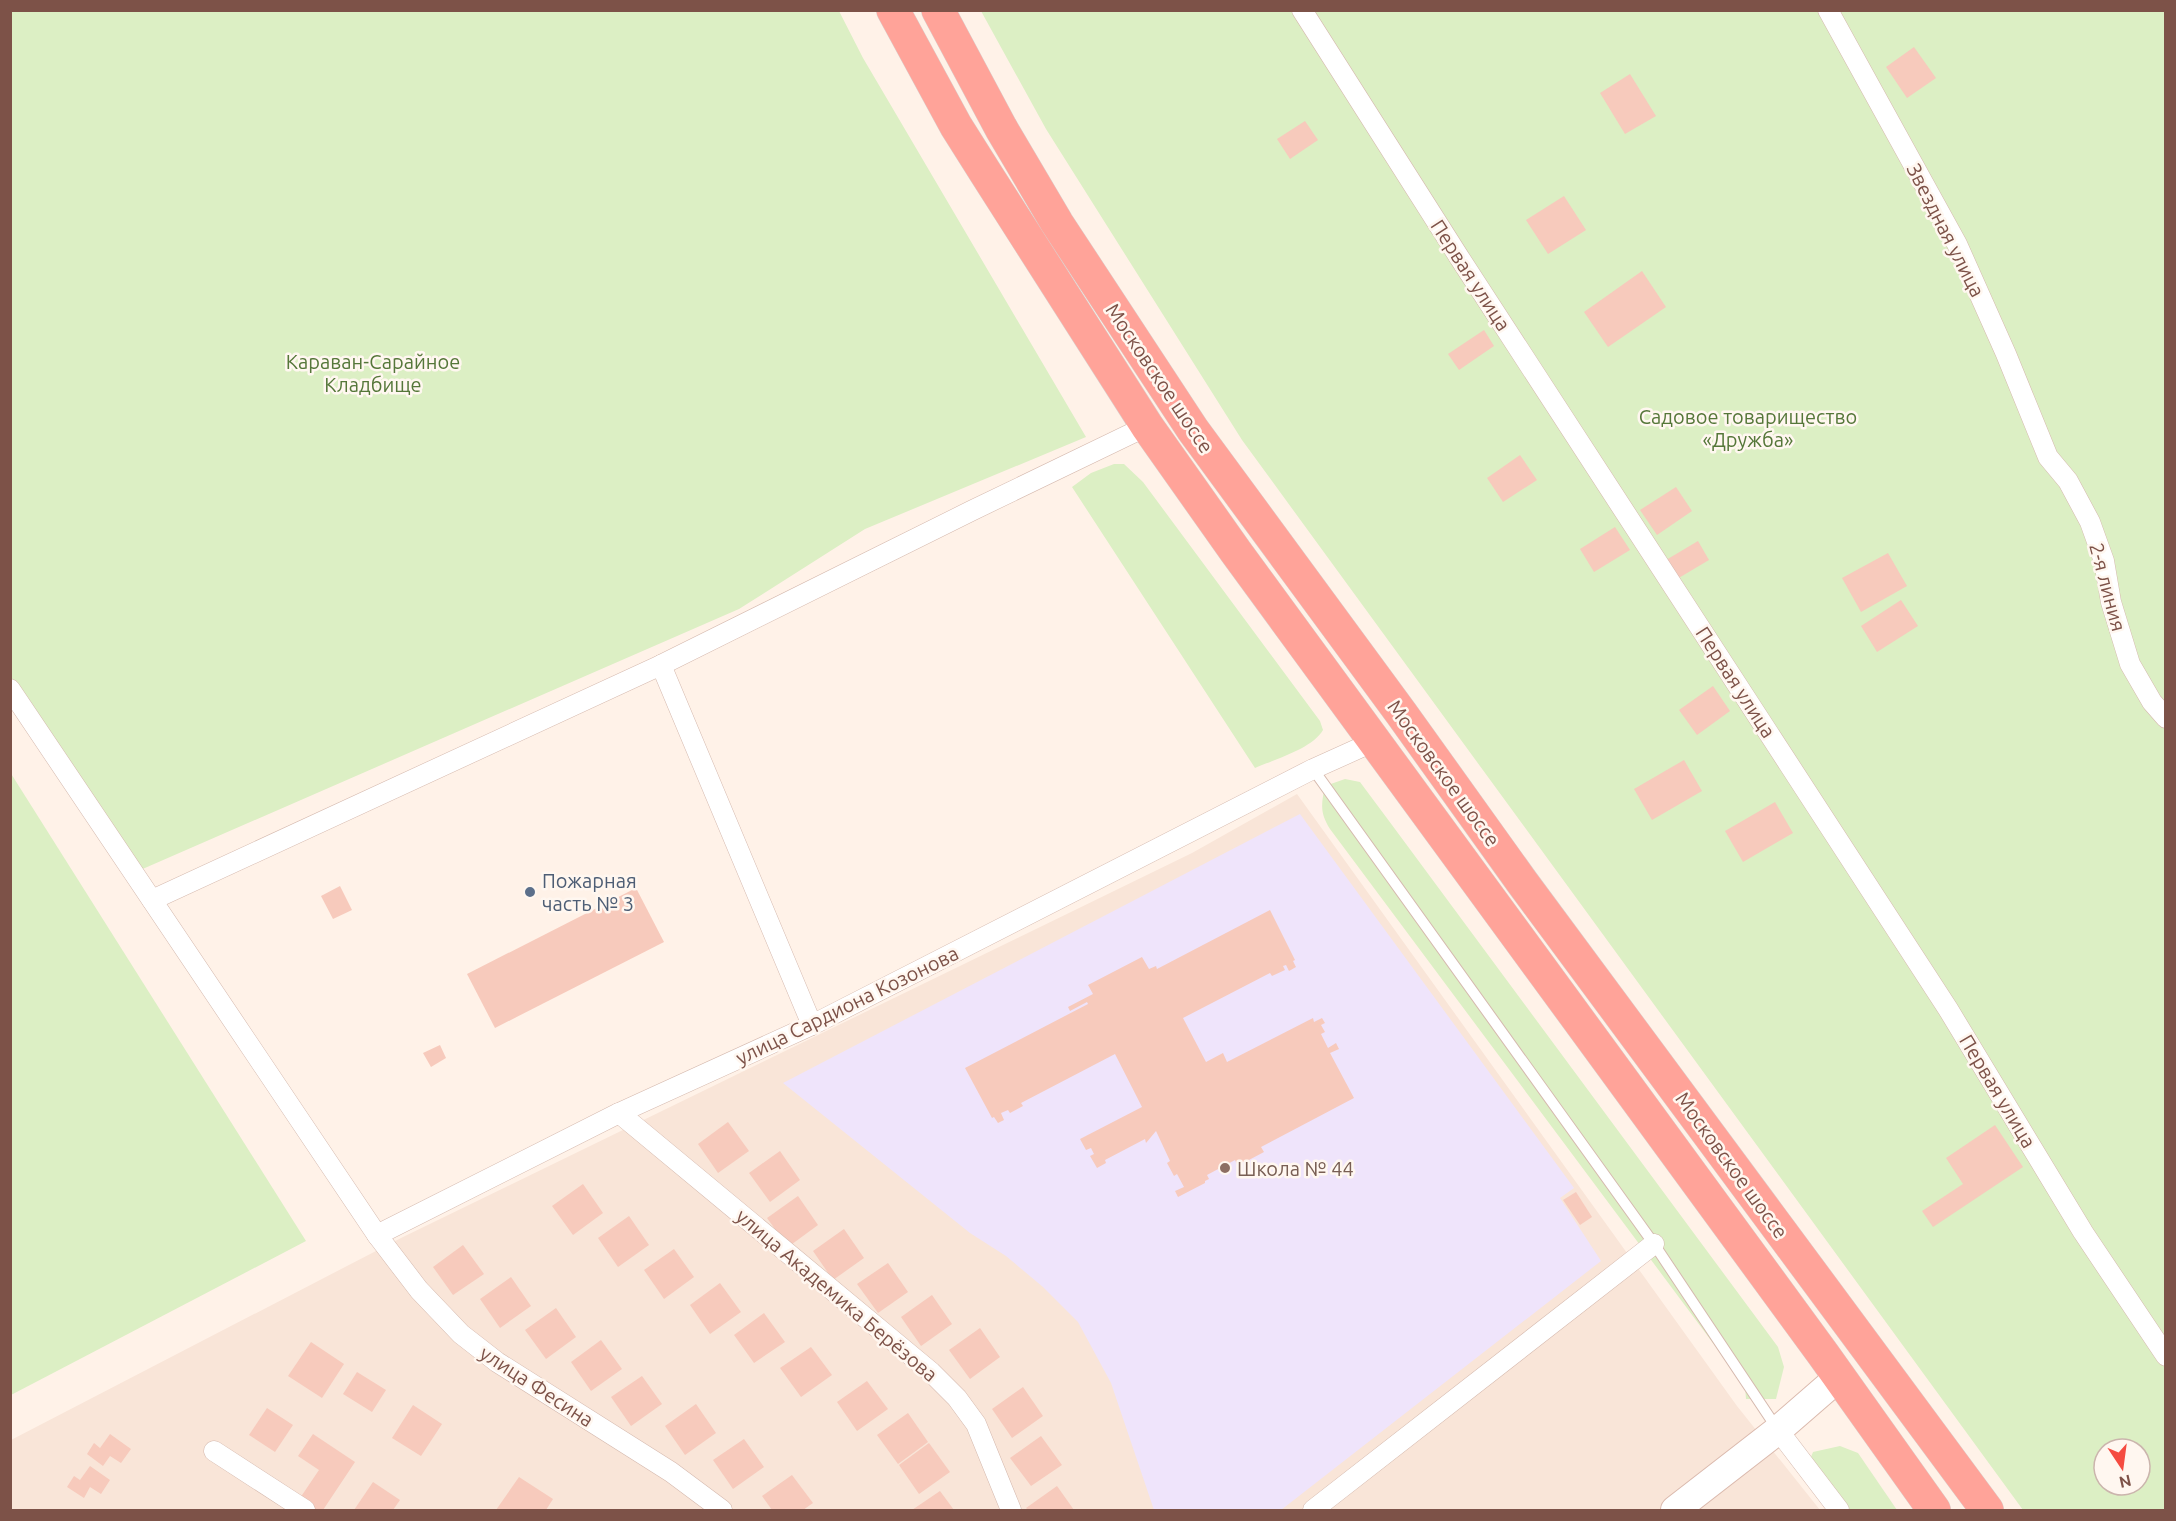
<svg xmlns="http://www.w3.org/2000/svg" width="2176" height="1521" font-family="Ubuntu,sans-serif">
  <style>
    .residential { fill: #f9e5d8 }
    .education { fill: #efe4fb }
    .green { fill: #dcefc4; fill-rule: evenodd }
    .building { fill: #f7cabc }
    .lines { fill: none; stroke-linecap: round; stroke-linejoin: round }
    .lane-casing { stroke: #d5b9ae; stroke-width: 12 }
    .street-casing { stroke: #d5b9ae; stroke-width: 21 }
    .secondary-casing { stroke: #dbbaae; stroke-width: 30 }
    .highway-casing { stroke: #dbcfcc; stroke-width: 34 }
    .lane { stroke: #fff; stroke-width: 10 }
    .street { stroke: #fff; stroke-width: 20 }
    .secondary { stroke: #fff; stroke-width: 28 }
    .highway { stroke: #ffa399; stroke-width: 33 }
    .service-dot { fill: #5c6f8a; stroke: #fff7f0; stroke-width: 2 }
    .education-dot { fill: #8d6e63; stroke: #fff7f0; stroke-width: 2 }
    .labels { text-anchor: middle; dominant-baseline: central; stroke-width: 5; stroke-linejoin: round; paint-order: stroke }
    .street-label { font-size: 20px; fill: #7d5248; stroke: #fff7f0 }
    .park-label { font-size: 20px; fill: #557739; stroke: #fff7f0 }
    .service-label { font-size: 20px; fill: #4e5e75; stroke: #fff7f0; text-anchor: start }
    .education-label { font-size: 20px; fill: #785e54; stroke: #fff7f0; text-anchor: start }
  </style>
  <rect width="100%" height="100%" fill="#fff2e8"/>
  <polygon class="residential" points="1297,794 1737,1406 1820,1510 11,1510 11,1440 403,1237 1192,853"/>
  <polygon class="education" points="1300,814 1574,1188 1560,1198 1601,1261 1281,1510 1154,1510 1111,1383 1078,1322 1043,1287 1006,1256 970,1233 783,1083"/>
  <g class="green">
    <polygon points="10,11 839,11 863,58 1086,437 865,529 739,609 138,871 11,682"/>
    <path d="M981 11H2165V1510H2023L1242 440 1046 129ZM2104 1449H2140V1485H2104Z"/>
    <path d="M1114 464H1124L1143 482 1320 721 1323 730C1312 749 1275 759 1255 768L1072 487 1091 473Z"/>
    <polygon points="10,772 306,1241 11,1395 10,1395"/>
    <path d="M1345 779 1360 782 1392 825 1778 1347 1784 1367 1776 1399H1746L1745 1386 1330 829C1320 813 1321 805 1325 786Z"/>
    <polygon points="1840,1446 1858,1453 1897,1510 1838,1510 1809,1462 1813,1452"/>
  </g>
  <g class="building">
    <polygon points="1914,47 1936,78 1907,98 1886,67"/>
    <polygon points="1630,74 1656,116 1625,134 1600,93"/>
    <polygon points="1305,121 1318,140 1290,159 1277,139"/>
    <polygon points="1564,196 1586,230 1548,254 1526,220"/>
    <polygon points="1642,271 1666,307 1608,347 1584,312"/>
    <polygon points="1484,330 1494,346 1459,370 1448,354"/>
    <polygon points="1520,455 1537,480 1503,502 1487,478"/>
    <polygon points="1676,487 1692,511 1657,535 1640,510"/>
    <polygon points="1615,527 1630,550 1594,572 1580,549"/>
    <polygon points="1698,541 1709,560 1677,579 1666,560"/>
    <polygon points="1888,553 1907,586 1861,612 1842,578"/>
    <polygon points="1901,600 1918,626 1877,652 1861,626"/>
    <polygon points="1713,686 1730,711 1697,735 1679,710"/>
    <polygon points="1684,760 1702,791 1652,820 1634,789"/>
    <polygon points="1775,802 1793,833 1743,862 1725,831"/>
    <polygon points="340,886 352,910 333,919 321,896"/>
    <polygon points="636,888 664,942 495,1028 467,974"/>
    <polygon points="1270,910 1295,960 1293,961 1296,967 1289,971 1286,965 1283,966 1285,970 1272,976 1270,973 1183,1018 1206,1062 1223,1053 1227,1062 1313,1018 1314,1022 1322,1018 1325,1023 1321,1025 1325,1032 1321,1034 1328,1048 1336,1043 1339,1049 1330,1053 1354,1098 1261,1147 1264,1152 1247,1161 1237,1164 1235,1160 1207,1175 1209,1179 1205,1181 1205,1183 1178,1197 1175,1191 1184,1187 1177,1174 1174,1176 1167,1163 1170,1161 1156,1131 1146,1143 1145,1139 1105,1160 1106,1163 1097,1168 1090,1156 1094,1154 1091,1148 1086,1150 1080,1139 1142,1107 1115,1054 1021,1103 1023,1106 1010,1113 1008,1110 1001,1113 1004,1120 998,1123 994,1117 992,1118 965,1068 1088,1004 1087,1002 1070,1011 1068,1007 1093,994 1088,985 1142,957 1149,969 1156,966 1157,969"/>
    <polygon points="440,1045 446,1058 431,1067 423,1053"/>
    <polygon points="728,1122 749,1151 718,1173 698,1144"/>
    <polygon points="1995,1125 2023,1167 1933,1227 1922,1211 1963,1184 1946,1158"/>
    <polygon points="780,1151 800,1180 770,1202 749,1173"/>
    <polygon points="583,1184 603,1213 573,1235 552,1206"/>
    <polygon points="1576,1192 1592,1217 1580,1225 1563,1200"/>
    <polygon points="798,1196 818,1225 788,1247 767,1218"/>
    <polygon points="629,1216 649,1245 618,1267 598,1238"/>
    <polygon points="844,1229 864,1258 833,1280 813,1251"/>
    <polygon points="463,1245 484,1274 453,1295 433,1267"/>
    <polygon points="674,1249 694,1277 664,1299 644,1270"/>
    <polygon points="888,1263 908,1292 878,1313 857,1284"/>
    <polygon points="511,1277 531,1306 500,1328 480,1299"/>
    <polygon points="720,1283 741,1312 710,1334 690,1305"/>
    <polygon points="932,1295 952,1324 921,1346 901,1317"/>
    <polygon points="556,1308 576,1337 546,1359 525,1330"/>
    <polygon points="764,1313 785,1342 754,1363 734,1335"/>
    <polygon points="980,1328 1000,1357 970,1379 949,1350"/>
    <polygon points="601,1340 622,1369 591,1391 571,1362"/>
    <polygon points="311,1342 344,1364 322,1398 288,1376"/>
    <polygon points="811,1347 832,1375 801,1397 780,1368"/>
    <polygon points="357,1372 386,1390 372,1412 343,1394"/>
    <polygon points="642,1376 662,1404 631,1426 611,1397"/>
    <polygon points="867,1381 888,1409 857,1431 837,1402"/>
    <polygon points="1023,1387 1043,1416 1012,1438 992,1409"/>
    <polygon points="696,1404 716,1433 685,1455 665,1426"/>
    <polygon points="413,1405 442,1424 421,1456 392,1438"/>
    <polygon points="267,1408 293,1425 275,1452 249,1435"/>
    <polygon points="908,1413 928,1442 898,1464 877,1435"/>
    <polygon points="110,1434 131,1449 121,1463 110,1456 103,1466 87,1454 94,1443 100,1448"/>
    <polygon points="313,1434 355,1462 323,1510 307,1510 296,1504 319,1470 298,1456"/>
    <polygon points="1041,1436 1062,1465 1031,1486 1010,1458"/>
    <polygon points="744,1439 764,1467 733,1489 713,1460"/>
    <polygon points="929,1443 950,1472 919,1494 899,1465"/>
    <polygon points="90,1466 110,1480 101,1494 90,1487 84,1498 67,1487 74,1476 80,1480"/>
    <polygon points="792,1475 813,1503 803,1510 772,1510 762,1496"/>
    <polygon points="519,1477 553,1499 546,1510 496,1510"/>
    <polygon points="373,1482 400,1500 393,1510 354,1510"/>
    <polygon points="1057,1486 1074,1510 1028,1510 1026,1508"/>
    <polygon points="940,1491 954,1510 912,1510"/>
  </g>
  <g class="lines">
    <g class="lane-casing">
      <polyline id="lane" points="1313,769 1654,1244 1778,1430"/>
    </g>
    <g class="street-casing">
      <g id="street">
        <polyline points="1302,10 1459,257 1948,1009 2083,1232 2166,1356"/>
        <polyline points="1828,10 1957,244 2006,354 2048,457 2068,481 2090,522 2104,561 2111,602 2130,664 2152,702 2166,718"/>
        <polyline points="661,665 812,1025"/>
        <polyline points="10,689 377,1235 419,1290 461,1334 497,1362 671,1472 722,1510"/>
        <polyline points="152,900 661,665 971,511 1147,426"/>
        <polyline points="619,1113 931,1372 957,1398 976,1424 1011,1510"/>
        <polyline points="377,1235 619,1113 812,1025 1313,769 1375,741"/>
        <polyline points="1778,1430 1839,1510"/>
        <polyline points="214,1451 305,1510"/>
        <polyline points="1313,1510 1654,1244"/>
      </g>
    </g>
    <g class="secondary-casing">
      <polyline id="secondary" points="1675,1510 1778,1430 1839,1377"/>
    </g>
    <g class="highway-casing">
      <g id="highway">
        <polyline points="893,10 956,126 985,172 1147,426 1236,552 1823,1354 1934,1510"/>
        <polyline points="938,10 1001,128 1057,223 1193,430 1401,713 1522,882 1987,1510"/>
      </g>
    </g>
    <use href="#lane" class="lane"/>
    <use href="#street" class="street"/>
    <use href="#secondary" class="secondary"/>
    <use href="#highway" class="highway"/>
  </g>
  <circle class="service-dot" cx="530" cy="892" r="6"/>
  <circle class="education-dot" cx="1225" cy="1168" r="6"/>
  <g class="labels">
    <g class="street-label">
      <text transform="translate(1946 230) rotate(63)">Звездная улица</text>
      <text transform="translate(1471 275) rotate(57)">Первая улица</text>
      <text transform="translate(1160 378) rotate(56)">Московское шоссе</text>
      <text transform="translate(2108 587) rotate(75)">2-я линия</text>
      <text transform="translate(1736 682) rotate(57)">Первая улица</text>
      <text transform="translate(1444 773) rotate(54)">Московское шоссе</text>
      <text transform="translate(847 1005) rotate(-26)">улица Сардиона Козонова</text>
      <text transform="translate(1998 1091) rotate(59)">Первая улица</text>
      <text transform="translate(1732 1165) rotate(54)">Московское шоссе</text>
      <text transform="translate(837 1295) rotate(40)">улица Академика Берёзова</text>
      <text transform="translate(537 1386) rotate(33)">улица Фесина</text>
    </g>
    <g class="park-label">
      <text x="373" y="361">Караван-Сарайное<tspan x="373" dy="23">Кладбище</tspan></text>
      <text x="1748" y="416">Садовое товарищество<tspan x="1748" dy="23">«Дружба»</tspan></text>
    </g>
    <g class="service-label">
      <text x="542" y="880">Пожарная<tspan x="542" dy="23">часть № 3</tspan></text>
    </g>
    <g class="education-label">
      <text x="1237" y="1168">Школа № 44</text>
    </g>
  </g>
  <rect width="2176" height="1521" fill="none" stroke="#7d5248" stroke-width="24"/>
  <g transform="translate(2122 1467) rotate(167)"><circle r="28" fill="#fff7f0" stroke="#cbb5ad" stroke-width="1.5"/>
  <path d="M0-4.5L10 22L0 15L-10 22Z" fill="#f54c41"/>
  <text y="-9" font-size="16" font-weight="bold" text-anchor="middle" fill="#7d5248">N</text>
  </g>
</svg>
